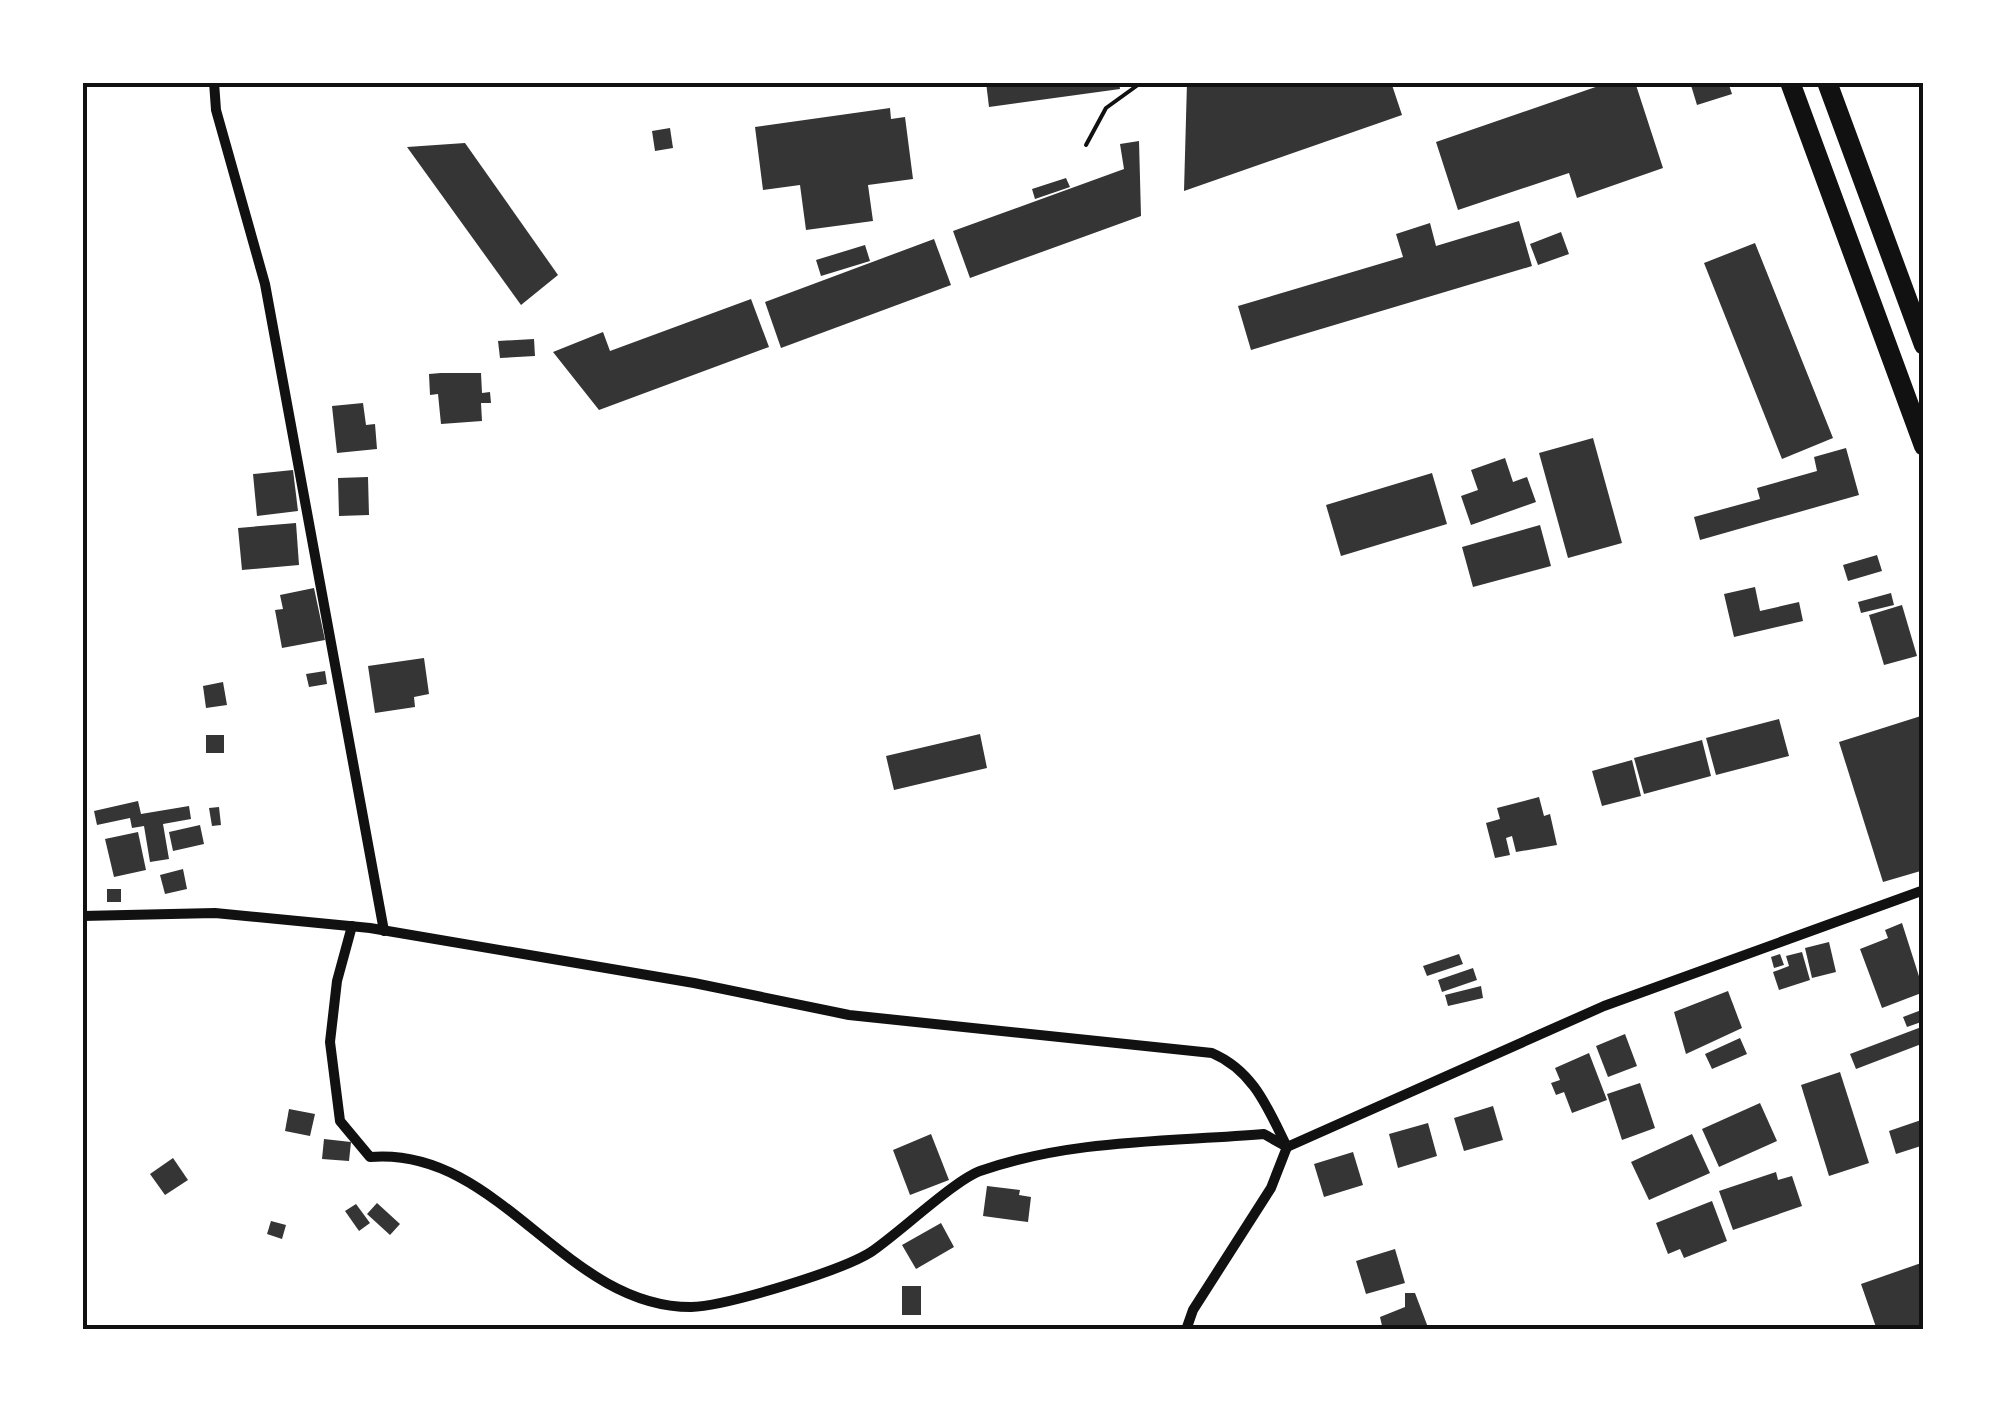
<svg xmlns="http://www.w3.org/2000/svg" width="2006" height="1412" font-family="Lato,sans-serif">
  <style>
    .building { fill: #353535 }
    .lines { fill: none; stroke-linecap: round; stroke-linejoin: round }
    .path { stroke: #111; stroke-width: 4 }
    .minor { stroke: #111; stroke-width: 10 }
    .trunk { stroke: #111; stroke-width: 20 }
    .neatline { fill: none; stroke: #111; stroke-width: 4 }
  </style>
  <rect width="100%" height="100%" fill="#fff"/>
  <g class="building">
    <polygon points="986,82 1119,82 1120,89 989,107"/>
    <polygon points="1187,82 1391,82 1402,115 1184,191"/>
    <polygon points="1610,82 1635,82 1663,168 1577,198 1569,173 1458,210 1436,142"/>
    <polygon points="1690,82 1728,82 1732,94 1697,105"/>
    <polygon points="890,108 891,119 905,117 913,179 868,185 873,221 806,230 800,185 763,190 755,127"/>
    <polygon points="670,128 673,148 655,151 652,131"/>
    <polygon points="1139,141 1141,216 970,278 953,231 1124,169 1120,144"/>
    <polygon points="465,143 558,275 521,305 407,147"/>
    <polygon points="1066,178 1070,187 1035,199 1032,189"/>
    <polygon points="1519,221 1532,266 1251,350 1238,306 1403,257 1396,234 1430,223 1436,246"/>
    <polygon points="1561,232 1569,254 1538,265 1530,244"/>
    <polygon points="934,239 951,285 781,348 765,302"/>
    <polygon points="1755,243 1833,438 1782,459 1704,263"/>
    <polygon points="865,245 870,261 821,276 816,260"/>
    <polygon points="751,299 769,347 599,410 553,352 603,332 610,351"/>
    <polygon points="534,339 535,356 500,358 498,341"/>
    <polygon points="441,373 481,373 482,393 490,392 491,403 481,403 482,421 441,424 438,394 430,395 429,374"/>
    <polygon points="363,403 366,425 375,424 377,449 337,453 332,406"/>
    <polygon points="1593,438 1622,543 1568,558 1539,453"/>
    <polygon points="1846,448 1859,495 1700,540 1694,517 1760,499 1757,488 1817,471 1814,457"/>
    <polygon points="1505,458 1513,482 1527,477 1536,502 1471,525 1461,496 1478,490 1471,470"/>
    <polygon points="293,470 298,511 257,516 253,474"/>
    <polygon points="1432,473 1447,524 1341,556 1326,505"/>
    <polygon points="368,477 369,515 339,516 338,478"/>
    <polygon points="296,523 299,565 242,570 238,528"/>
    <polygon points="1540,525 1551,566 1473,587 1462,547"/>
    <polygon points="1877,555 1882,571 1848,581 1843,565"/>
    <polygon points="1755,587 1760,611 1799,602 1803,621 1734,637 1724,594"/>
    <polygon points="314,588 325,640 282,648 275,610 283,609 280,595"/>
    <polygon points="1891,593 1894,605 1861,613 1858,602"/>
    <polygon points="1902,605 1917,656 1884,665 1869,615"/>
    <polygon points="424,658 429,694 414,697 415,707 375,713 368,666"/>
    <polygon points="325,671 327,684 309,687 306,674"/>
    <polygon points="223,682 227,705 206,708 203,686"/>
    <polygon points="1924,715 1924,870 1883,882 1839,742"/>
    <polygon points="1779,719 1789,756 1716,775 1706,738"/>
    <polygon points="980,734 987,768 894,790 886,756"/>
    <rect x="206" y="735" width="18" height="18"/>
    <polygon points="1702,740 1711,776 1644,794 1634,758"/>
    <polygon points="1632,760 1641,796 1602,806 1592,771"/>
    <polygon points="1539,797 1544,816 1550,814 1557,845 1516,852 1512,836 1506,838 1510,855 1495,858 1486,823 1500,819 1497,808"/>
    <polygon points="138,801 141,814 189,806 191,819 163,824 169,859 150,862 144,826 132,828 130,818 97,825 94,811"/>
    <polygon points="219,807 221,825 212,826 209,808"/>
    <polygon points="200,825 204,844 173,851 169,832"/>
    <polygon points="138,832 146,870 114,877 105,839"/>
    <polygon points="183,869 187,889 165,894 160,875"/>
    <rect x="107" y="889" width="14" height="13"/>
    <polygon points="1902,923 1924,992 1882,1008 1860,949 1888,938 1885,930"/>
    <polygon points="1829,942 1836,972 1812,978 1805,948"/>
    <polygon points="1802,952 1810,980 1779,990 1773,972 1789,966 1786,956"/>
    <polygon points="1459,954 1463,964 1427,976 1423,966"/>
    <polygon points="1780,954 1784,965 1774,968 1771,957"/>
    <polygon points="1473,968 1477,980 1442,992 1438,980"/>
    <polygon points="1481,986 1483,998 1448,1006 1445,995"/>
    <polygon points="1728,991 1742,1028 1686,1054 1674,1012"/>
    <polygon points="1924,1009 1924,1021 1907,1027 1903,1017"/>
    <polygon points="1924,1026 1924,1043 1856,1069 1850,1054"/>
    <polygon points="1625,1034 1637,1066 1608,1077 1596,1046"/>
    <polygon points="1740,1038 1747,1054 1712,1069 1705,1054"/>
    <polygon points="1589,1053 1607,1100 1572,1113 1564,1092 1556,1095 1551,1083 1560,1080 1555,1068"/>
    <polygon points="1840,1072 1869,1163 1829,1176 1801,1085"/>
    <polygon points="1640,1083 1655,1128 1622,1140 1607,1094"/>
    <polygon points="1760,1103 1777,1141 1719,1167 1702,1129"/>
    <polygon points="1493,1106 1503,1140 1464,1151 1454,1118"/>
    <polygon points="289,1109 315,1114 310,1136 285,1131"/>
    <polygon points="1924,1119 1924,1145 1896,1154 1889,1131"/>
    <polygon points="1428,1123 1437,1156 1398,1168 1389,1134"/>
    <polygon points="931,1134 949,1180 910,1195 893,1150"/>
    <polygon points="1692,1134 1710,1173 1649,1200 1631,1162"/>
    <polygon points="324,1139 351,1142 349,1161 322,1159"/>
    <polygon points="1353,1152 1363,1185 1324,1197 1314,1164"/>
    <polygon points="173,1158 188,1180 165,1195 150,1174"/>
    <polygon points="1776,1172 1778,1180 1792,1176 1802,1206 1733,1230 1719,1191"/>
    <polygon points="987,1186 1020,1190 1019,1195 1031,1197 1028,1222 983,1216"/>
    <polygon points="1712,1201 1727,1241 1684,1258 1680,1249 1668,1254 1656,1223"/>
    <polygon points="377,1203 400,1224 390,1235 367,1214"/>
    <polygon points="356,1204 370,1223 359,1231 345,1211"/>
    <polygon points="271,1221 286,1225 282,1239 267,1234"/>
    <polygon points="941,1223 954,1247 916,1269 902,1245"/>
    <polygon points="1395,1249 1405,1283 1366,1294 1356,1261"/>
    <polygon points="1924,1262 1924,1328 1877,1330 1861,1284"/>
    <rect x="902" y="1286" width="19" height="29"/>
    <polygon points="1405,1293 1415,1293 1429,1330 1383,1330 1380,1317 1405,1307"/>
  </g>
  <g class="lines">
    <polyline class="path" points="1086,145 1106,108 1142,82"/>
    <g class="minor">
      <polyline points="214,82 216,110 265,284 384,931"/>
      <path d="M82 916 215 913 370 928 694 983 849 1015 1212 1053C1254 1071 1268 1109 1287 1147L1271 1188 1193 1310 1186 1330"/>
      <path d="M352 926 337 981 330 1042 340 1121 370 1157C500 1146 563 1307 691 1307 726 1306 841 1271 871 1252 898 1234 955 1180 980 1171 1072 1139 1168 1142 1264 1134L1287 1147"/>
      <polyline points="1287,1147 1604,1006 1924,890"/>
    </g>
    <g class="trunk">
      <polyline points="1790,82 1924,446"/>
      <polyline points="1827,82 1924,345"/>
    </g>
  </g>
  <rect width="2006" height="1412" fill="none" stroke="#ffffff" stroke-width="170"/>
  <rect x="85" y="85" width="1836" height="1242" class="neatline"/>
</svg>
